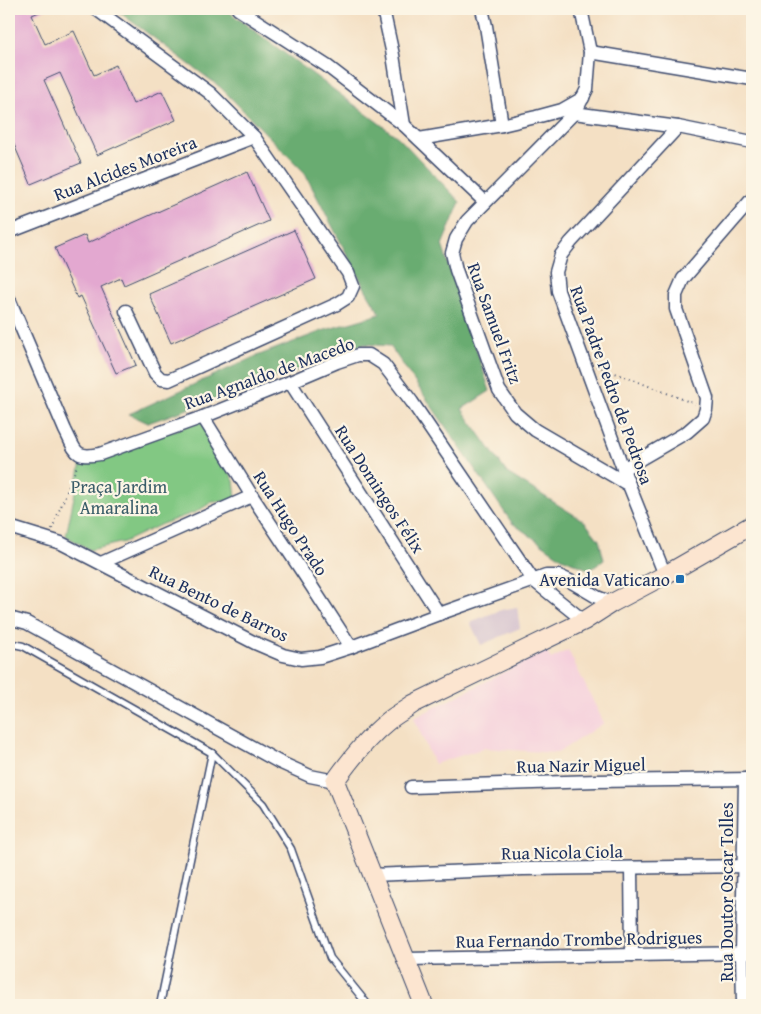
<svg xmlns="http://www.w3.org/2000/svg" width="761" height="1014" font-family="'Gentium Book Plus',serif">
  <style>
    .built { fill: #f5cfdc }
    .industrial { fill: #d1bdcc }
    .green { fill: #82c883; stroke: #4e7c70 }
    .forest { fill: #69ac71; stroke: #426e68 }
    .building { fill: #e3a8d0 }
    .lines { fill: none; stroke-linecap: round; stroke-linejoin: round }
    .lane-casing { stroke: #3c4a6d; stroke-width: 9 }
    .street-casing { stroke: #3c4a6d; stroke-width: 15 }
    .secondary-casing { stroke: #3c4a6d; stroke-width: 20 }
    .path { stroke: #3c4a6d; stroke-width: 2; stroke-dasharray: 1 4; stroke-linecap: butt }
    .lane { stroke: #fff; stroke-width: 6 }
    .street { stroke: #fff; stroke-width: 12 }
    .secondary { stroke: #fce5d0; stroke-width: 18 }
    .poi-dot { fill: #1f6fb2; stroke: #fcf5e5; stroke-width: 2 }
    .labels { text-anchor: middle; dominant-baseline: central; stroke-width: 4.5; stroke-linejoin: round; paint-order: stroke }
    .street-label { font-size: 18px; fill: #1b2f5e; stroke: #fcf5e5 }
    .park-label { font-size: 18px; fill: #3a5d69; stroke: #fcf5e5 }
    .poi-label { font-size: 18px; fill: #1b2f5e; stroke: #fcf5e5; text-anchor: end }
  </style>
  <rect width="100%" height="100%" fill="#fcf5e5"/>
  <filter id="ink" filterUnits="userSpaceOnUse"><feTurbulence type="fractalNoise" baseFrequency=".02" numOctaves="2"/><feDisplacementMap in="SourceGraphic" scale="10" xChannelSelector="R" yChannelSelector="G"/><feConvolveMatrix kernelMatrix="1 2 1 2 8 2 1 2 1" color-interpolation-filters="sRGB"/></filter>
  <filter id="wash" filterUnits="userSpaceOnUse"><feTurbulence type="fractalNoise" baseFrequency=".0096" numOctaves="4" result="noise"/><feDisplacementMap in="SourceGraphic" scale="20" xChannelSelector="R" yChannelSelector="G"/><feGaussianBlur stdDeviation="1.12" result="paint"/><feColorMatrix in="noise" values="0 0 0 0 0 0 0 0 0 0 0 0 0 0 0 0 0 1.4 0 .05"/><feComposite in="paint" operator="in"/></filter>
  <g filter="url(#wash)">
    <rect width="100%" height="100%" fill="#f4e0c4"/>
    <polygon class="built" points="568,650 604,723 557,753 485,748 434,764 414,718 546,651 551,659"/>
    <polygon class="industrial" points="517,607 520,628 481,645 470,622 501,610"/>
    <polygon class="green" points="201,421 222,456 234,481 236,498 229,501 212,502 196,512 162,524 124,542 90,550 66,536 81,463"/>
    <polygon class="forest" points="115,9 225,9 399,138 460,202 442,245 490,391 462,409 507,473 584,521 599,540 604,560 590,570 562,558 512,523 390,346 364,344 309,366 148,423 129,414 254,357 322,331 380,314 363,285 304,172 220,87"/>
    <g id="blocks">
      <g class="building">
        <polygon points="20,9 46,9 32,15 45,44 74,31 94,75 116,65 133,104 162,91 176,120 97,155 60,73 44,80 81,163 31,184 9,133 9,113 15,110 9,95 9,14"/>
        <polygon points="247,172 269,221 124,285 121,278 101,287 136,365 116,373 81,296 77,298 55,248 85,235 88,243"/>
        <polygon points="294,230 316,279 171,343 149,294"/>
      </g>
    </g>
  </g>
  <g filter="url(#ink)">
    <use href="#blocks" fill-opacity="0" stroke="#3c4a6d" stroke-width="1"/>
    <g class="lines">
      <g class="lane-casing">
        <g id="lane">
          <polyline points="9,643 23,646 212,753 263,804 291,849 330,958 368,1005"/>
          <polyline points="160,1005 212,753"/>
        </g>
      </g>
      <g class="street-casing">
        <g id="street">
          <polyline points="96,9 210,93 254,137 348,273 353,286 348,297 337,304 169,380 161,379 155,373 126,311"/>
          <polyline points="238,9 327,66 404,125 485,202"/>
          <polyline points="383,9 393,55 404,125"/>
          <polyline points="482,9 486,26 502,125"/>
          <polyline points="581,9 590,52 587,89 579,105 574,113 467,221 456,239 452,253 456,270 499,390 515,413 535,430 629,485"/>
          <polyline points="590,52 752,79"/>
          <polyline points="574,113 678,127 752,142"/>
          <polyline points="419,139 502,125 536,117 562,110 583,98"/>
          <polyline points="9,232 254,137"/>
          <path d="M9 299 65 430C76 451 74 459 100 454L203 417 290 382 337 362 358 355H369L383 364 412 402 533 580 584 621"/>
          <polyline points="290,382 439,614"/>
          <polyline points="203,417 252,496 305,576 351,647"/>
          <polyline points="623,469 687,432 703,418 706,409 707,398 676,309 676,295 683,279 752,199"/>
          <polyline points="9,527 61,543 255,643 283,655 301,659 320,657 351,647 439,614 546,576 559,576 570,581 597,597 612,603"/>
          <polyline points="101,563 252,496"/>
          <polyline points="665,575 629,485 558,291 556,272 561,255 571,242 678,127"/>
          <polyline points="9,618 27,623 279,762 310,776 335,781"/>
          <polyline points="411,787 596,781 752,779"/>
          <polyline points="631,868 632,955"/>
          <polyline points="372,875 523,869 752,866"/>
          <polyline points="407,959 752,953"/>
          <polyline points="743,1005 742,954 745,779"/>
        </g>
      </g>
      <g class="secondary-casing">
        <path id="secondary" d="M424 1005 335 781C350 760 367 738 387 722 395 715 405 710 413 704L584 621 612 603 665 575 752 525"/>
      </g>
      <g class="path">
        <polyline points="597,366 695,404"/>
        <polyline points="52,529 77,466"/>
      </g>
      <use href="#lane" class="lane"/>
      <use href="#street" class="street"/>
      <use href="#secondary" class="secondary"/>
    </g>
  </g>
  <rect class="poi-dot" x="675" y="574" width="10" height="10" rx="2.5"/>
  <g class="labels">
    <g class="street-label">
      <text transform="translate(125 168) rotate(-21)">Rua Alcides Moreira</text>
      <text transform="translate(495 323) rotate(70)">Rua Samuel Fritz</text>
      <text transform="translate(269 373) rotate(-20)">Rua Agnaldo de Macedo</text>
      <text transform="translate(612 385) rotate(70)">Rua Padre Pedro de Pedrosa</text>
      <text transform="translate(380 489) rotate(57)">Rua Domingos Félix</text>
      <text transform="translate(291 523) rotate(57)">Rua Hugo Prado</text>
      <text transform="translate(219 603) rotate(26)">Rua Bento de Barros</text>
      <text transform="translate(581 765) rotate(-1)">Rua Nazir Miguel</text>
      <text transform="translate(562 852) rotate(-1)">Rua Nicola Ciola</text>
      <text transform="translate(726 892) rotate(-90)">Rua Doutor Oscar Tolles</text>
      <text transform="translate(579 939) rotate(-1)">Rua Fernando Trombe Rodrigues</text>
    </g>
    <g class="park-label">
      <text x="119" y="486">Praça Jardim<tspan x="119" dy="21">Amaralina</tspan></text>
    </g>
    <g class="poi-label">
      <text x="670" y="579">Avenida Vaticano</text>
    </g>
  </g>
  <rect width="761" height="1014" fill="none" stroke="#fcf5e5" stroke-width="30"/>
</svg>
